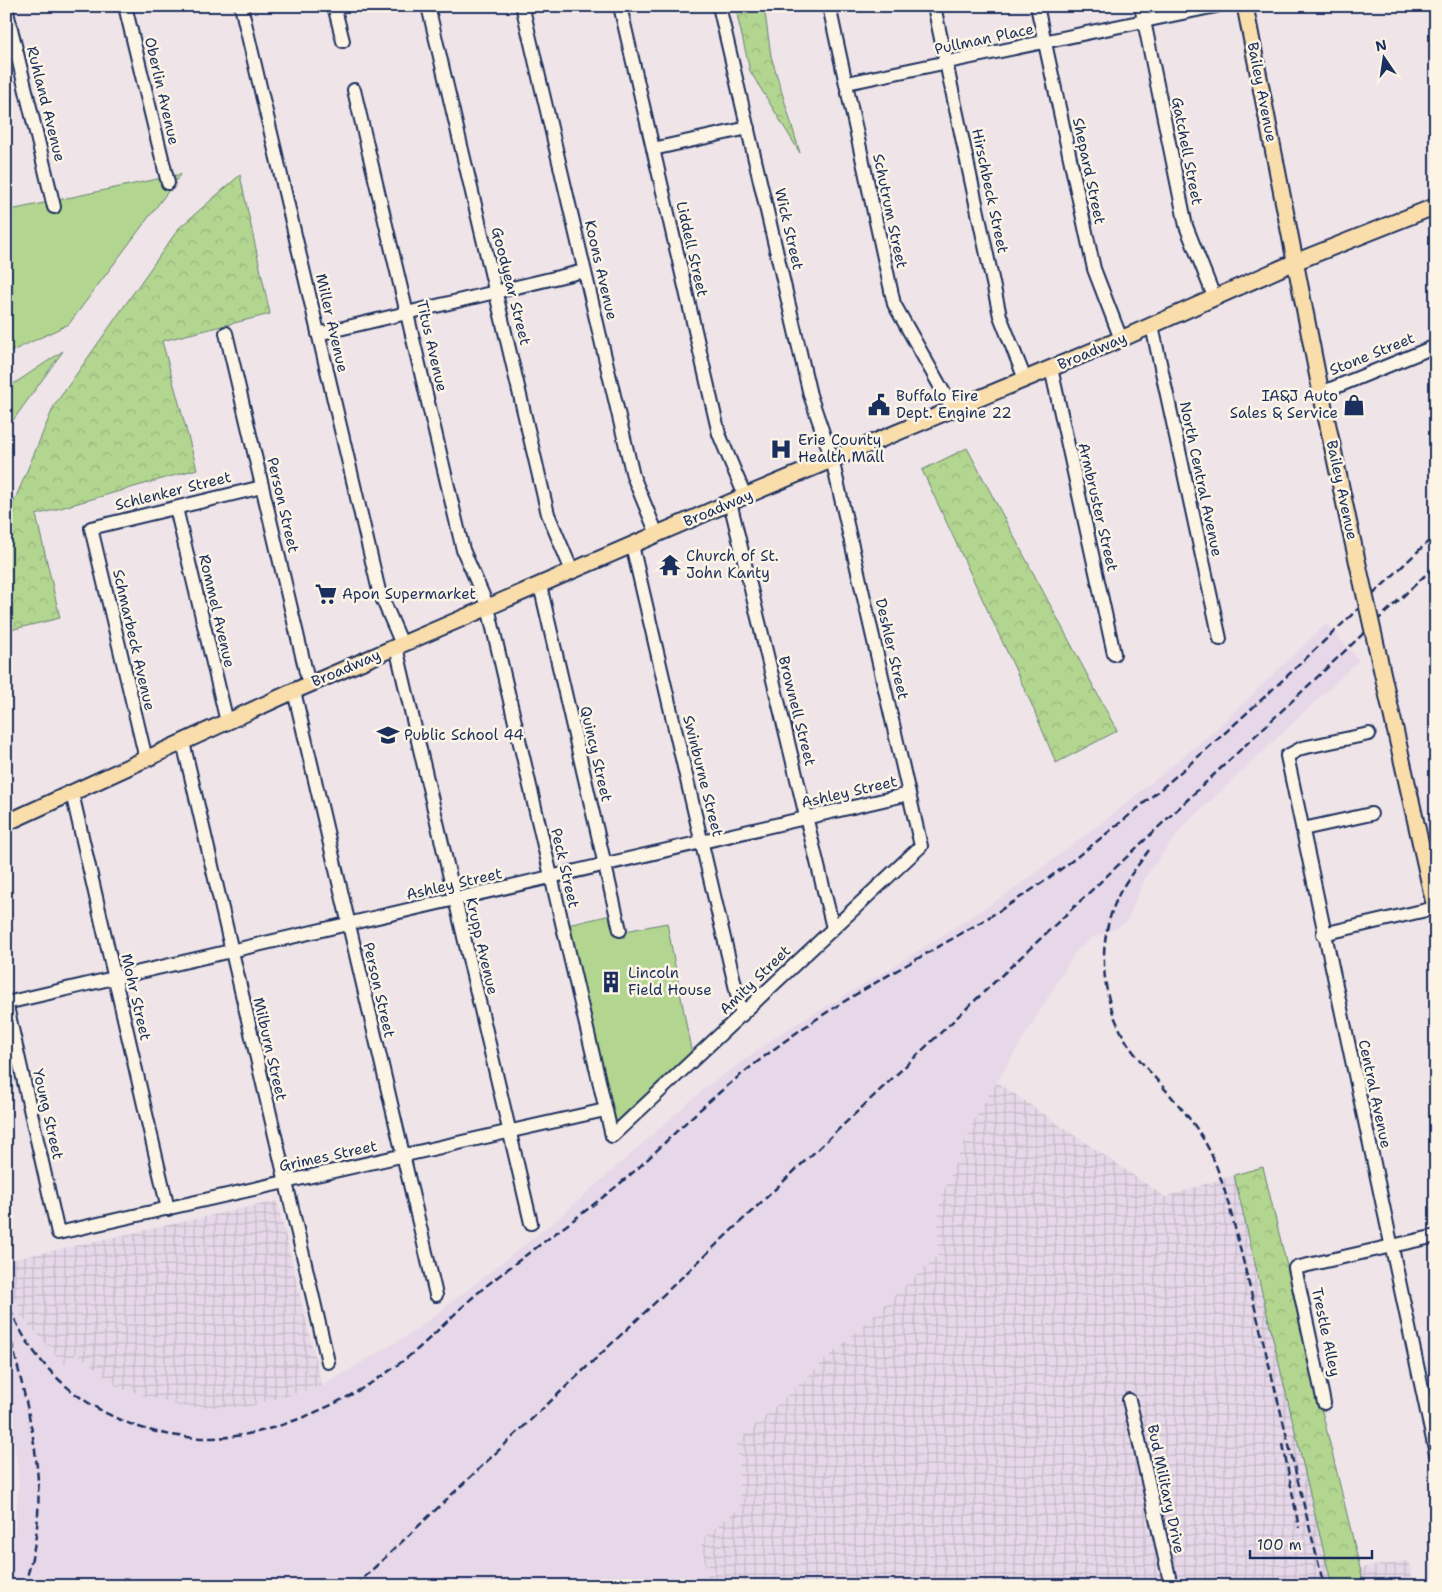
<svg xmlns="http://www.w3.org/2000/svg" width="1442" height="1592" font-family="'Shantell Sans',sans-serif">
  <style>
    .built { fill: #e6d8e8 }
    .industrial { fill: url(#industrial-grid) }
    .green { fill: #b2d58f; stroke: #668276 }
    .forest { fill: url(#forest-crowns); stroke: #668276 }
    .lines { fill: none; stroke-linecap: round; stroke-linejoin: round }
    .minor-casing { stroke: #1b2f5e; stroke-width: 16 }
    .major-casing { stroke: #1b2f5e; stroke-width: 19 }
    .minor { stroke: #fcf5e5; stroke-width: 12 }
    .major { stroke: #f9deab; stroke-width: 15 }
    .rail { stroke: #1b2f5e; stroke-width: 2.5; stroke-dasharray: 8 4; stroke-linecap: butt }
    .major-bridge-casing { stroke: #1b2f5e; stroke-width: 19; stroke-linecap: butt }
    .major-bridge { stroke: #f9deab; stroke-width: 15 }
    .labels { text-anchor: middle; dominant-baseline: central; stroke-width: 5; stroke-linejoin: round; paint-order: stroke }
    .street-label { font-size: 15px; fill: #1b2f5e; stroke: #fcf5e5 }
    .poi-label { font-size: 15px; fill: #1b2f5e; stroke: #fcf5e5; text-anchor: start }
  </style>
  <defs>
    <pattern id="industrial-grid" width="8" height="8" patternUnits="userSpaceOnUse" patternTransform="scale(1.25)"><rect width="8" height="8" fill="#e6d8e8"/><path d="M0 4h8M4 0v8" fill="none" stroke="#c5bac9"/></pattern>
    <pattern id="forest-crowns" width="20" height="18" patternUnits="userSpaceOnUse" patternTransform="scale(1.25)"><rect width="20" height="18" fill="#b2d58f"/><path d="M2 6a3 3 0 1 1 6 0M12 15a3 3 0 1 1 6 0" fill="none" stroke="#98b77e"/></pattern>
  </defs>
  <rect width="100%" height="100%" fill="#efe4e7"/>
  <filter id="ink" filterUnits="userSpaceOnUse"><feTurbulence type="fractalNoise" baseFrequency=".02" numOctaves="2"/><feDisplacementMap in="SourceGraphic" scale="10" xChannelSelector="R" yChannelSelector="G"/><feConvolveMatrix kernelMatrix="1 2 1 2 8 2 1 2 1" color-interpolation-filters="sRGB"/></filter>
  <g filter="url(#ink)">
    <polygon class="built" points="1326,624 1359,660 1182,828 1146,876 1126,923 1092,938 1076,951 975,1118 939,1202 937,1256 737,1442 740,1507 700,1541 710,1586 6,1586 6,1557 13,1551 19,1480 15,1444 6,1405 6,1274 21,1316 65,1364 77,1353 119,1388 248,1407 322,1386 415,1331 560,1217 705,1088 786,1030 893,967 1011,891 1108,818 1212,733"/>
    <g class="industrial">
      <polygon points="997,1082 1165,1197 1234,1175 1332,1586 710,1586 700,1541 740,1507 737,1442 937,1256 939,1202 975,1118"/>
      <polygon points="277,1201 322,1386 248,1407 183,1407 119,1388 77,1353 65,1365 21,1316 6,1274 6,1261"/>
      <polygon points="1408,1561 1414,1586 1364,1586 1360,1568"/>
    </g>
    <g class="green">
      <polygon points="181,174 69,324 6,354 6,211"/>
      <polygon points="63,351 6,430 6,389"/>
      <polygon points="611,915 615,933 667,923 692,1055 615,1128 568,925"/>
    </g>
    <g class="forest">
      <polygon points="735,6 764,6 771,56 800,153 750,71"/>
      <polygon points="240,175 270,314 162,341 197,469 36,515 60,618 6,631 6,521 54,406 179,228"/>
      <polygon points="967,448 1117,731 1056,763 1031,703 922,470"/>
      <polygon points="1263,1167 1360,1568 1364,1586 1332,1586 1234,1175"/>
    </g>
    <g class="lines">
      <g class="minor-casing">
        <g id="minor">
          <polyline points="125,6 168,183"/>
          <polyline points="241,6 379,591 402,644"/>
          <polyline points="334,6 343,41"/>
          <polyline points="428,6 548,514 572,571"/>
          <polyline points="620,6 719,434 745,496"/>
          <polyline points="829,6 894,304 953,409"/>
          <polyline points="934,6 1000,316 1025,379"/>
          <polyline points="1037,6 1094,269 1121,339"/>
          <polyline points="1141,6 1186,226 1215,299"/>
          <polyline points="6,8 54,207"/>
          <polyline points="523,9 633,476 657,534"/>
          <polyline points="847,83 1216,6"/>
          <polyline points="354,90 463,550 488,607 612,1136 921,846 832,459 810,395 719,6"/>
          <polyline points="653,149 748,128"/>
          <polyline points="1152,326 1220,639"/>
          <polyline points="226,333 309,685"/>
          <polyline points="318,334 584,271"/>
          <polyline points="1051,368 1114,654"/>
          <polyline points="1321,393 1436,346"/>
          <polyline points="730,502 833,928"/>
          <polyline points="176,508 227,722"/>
          <polyline points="632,545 742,1015"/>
          <polyline points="540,585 620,930"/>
          <polyline points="396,647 531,1223"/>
          <polyline points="294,691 436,1295"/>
          <polyline points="1369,734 1302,748 1287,756 1436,1454"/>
          <polyline points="183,742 328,1362"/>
          <polyline points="146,759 91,528 262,487"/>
          <polyline points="72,793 168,1209"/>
          <polyline points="1303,829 1371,814"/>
          <polyline points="1323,934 1435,908"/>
          <polyline points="6,1002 58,1233 605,1110"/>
          <polyline points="6,1003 909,794"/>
          <polyline points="1129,1400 1139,1440 1171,1586"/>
          <polyline points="1324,1403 1295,1268 1436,1236"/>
        </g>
      </g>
      <g class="major-casing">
        <g id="major">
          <polyline points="1245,6 1321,393 1350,529"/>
          <polyline points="1395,729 1436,912"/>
          <polyline points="6,823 294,691 745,496 1121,339 1295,262 1436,206"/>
        </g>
      </g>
      <use href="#minor" class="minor"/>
      <use href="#major" class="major"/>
      <g class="rail">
        <path d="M1149 850C1138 866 1123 883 1116 901 1095 949 1102 1007 1132 1050 1153 1078 1179 1102 1199 1132 1218 1161 1226 1195 1235 1228L1324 1586"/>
        <path d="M6 1297C40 1401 156 1459 261 1431 318 1416 375 1386 420 1347 442 1327 463 1305 486 1286 536 1246 589 1211 637 1169 659 1149 680 1127 703 1107 725 1087 749 1068 773 1050 864 980 973 936 1065 866 1197 766 1316 649 1436 534"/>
        <path d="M6 1319C28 1412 56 1492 24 1586"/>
        <polyline points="1283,1444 1299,1528"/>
        <polyline points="355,1586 1436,565"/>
      </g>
      <g class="major-bridge-casing">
        <polyline id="major-bridge" points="1350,529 1395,729"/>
      </g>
      <use href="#major-bridge" class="major-bridge"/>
    </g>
  </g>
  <defs>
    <g id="civic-bare" transform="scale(1.725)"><path d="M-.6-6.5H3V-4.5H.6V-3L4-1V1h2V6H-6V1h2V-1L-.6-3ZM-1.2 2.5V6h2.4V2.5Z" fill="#1b2f5e" stroke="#fcf5e5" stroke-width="2.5" paint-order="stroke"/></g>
    <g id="shop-bare" transform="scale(1.725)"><path d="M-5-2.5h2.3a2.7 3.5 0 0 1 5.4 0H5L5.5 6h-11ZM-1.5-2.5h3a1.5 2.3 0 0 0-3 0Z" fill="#1b2f5e" stroke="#fcf5e5" stroke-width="2.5" paint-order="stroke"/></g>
    <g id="hospital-bare" transform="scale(1.725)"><path d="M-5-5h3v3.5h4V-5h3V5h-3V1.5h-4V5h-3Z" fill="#1b2f5e" stroke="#fcf5e5" stroke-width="2.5" paint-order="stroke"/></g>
    <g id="temple-bare" transform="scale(1.725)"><path d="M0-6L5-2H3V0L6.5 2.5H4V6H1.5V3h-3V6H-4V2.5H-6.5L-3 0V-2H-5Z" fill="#1b2f5e" stroke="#fcf5e5" stroke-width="2.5" paint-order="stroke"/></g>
    <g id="supermarket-bare" transform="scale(1.725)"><path d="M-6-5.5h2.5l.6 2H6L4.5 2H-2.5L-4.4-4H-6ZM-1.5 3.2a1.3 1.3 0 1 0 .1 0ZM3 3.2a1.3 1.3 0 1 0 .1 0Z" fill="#1b2f5e" stroke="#fcf5e5" stroke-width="2.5" paint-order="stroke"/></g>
    <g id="school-bare" transform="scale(1.725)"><path d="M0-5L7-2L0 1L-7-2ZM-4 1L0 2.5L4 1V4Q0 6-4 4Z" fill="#1b2f5e" stroke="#fcf5e5" stroke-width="2.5" paint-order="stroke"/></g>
    <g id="building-bare" transform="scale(1.725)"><path d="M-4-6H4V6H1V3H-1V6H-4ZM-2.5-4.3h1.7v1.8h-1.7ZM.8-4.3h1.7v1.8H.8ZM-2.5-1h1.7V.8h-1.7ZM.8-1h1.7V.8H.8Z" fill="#1b2f5e" stroke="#fcf5e5" stroke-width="2.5" paint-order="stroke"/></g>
  </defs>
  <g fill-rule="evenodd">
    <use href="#civic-bare" x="879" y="405"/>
    <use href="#shop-bare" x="1354" y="405"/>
    <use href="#hospital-bare" x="781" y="449"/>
    <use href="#temple-bare" x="670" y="565"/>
    <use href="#supermarket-bare" x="326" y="594"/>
    <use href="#school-bare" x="388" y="735"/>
    <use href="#building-bare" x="611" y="982"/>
  </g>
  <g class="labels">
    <g class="street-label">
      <text transform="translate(984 39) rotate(-12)">Pullman Place</text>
      <text transform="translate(162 91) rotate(77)">Oberlin Avenue</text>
      <text transform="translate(1262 92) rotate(79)">Bailey Avenue</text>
      <text transform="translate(46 104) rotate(76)">Ruhland Avenue</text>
      <text transform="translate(1187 151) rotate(79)">Gatchell Street</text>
      <text transform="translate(1089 171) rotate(78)">Shepard Street</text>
      <text transform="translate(990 191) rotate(78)">Hirschbeck Street</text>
      <text transform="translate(890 211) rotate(78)">Schutrum Street</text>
      <text transform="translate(789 229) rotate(77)">Wick Street</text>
      <text transform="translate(692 249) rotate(77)">Liddell Street</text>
      <text transform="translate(601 270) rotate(77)">Koons Avenue</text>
      <text transform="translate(511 286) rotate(76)">Goodyear Street</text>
      <text transform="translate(332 323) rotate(77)">Miller Avenue</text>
      <text transform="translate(432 346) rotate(77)">Titus Avenue</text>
      <text transform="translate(1092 351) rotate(-23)">Broadway</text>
      <text transform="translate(1372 354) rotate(-22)">Stone Street</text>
      <text transform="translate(1201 479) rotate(78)">North Central Avenue</text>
      <text transform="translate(1342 490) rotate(78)">Bailey Avenue</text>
      <text transform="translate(173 491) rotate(-14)">Schlenker Street</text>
      <text transform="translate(283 505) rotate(77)">Person Street</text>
      <text transform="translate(1098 507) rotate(77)">Armbruster Street</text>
      <text transform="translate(718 508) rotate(-23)">Broadway</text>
      <text transform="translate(217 611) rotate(77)">Rommel Avenue</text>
      <text transform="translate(134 640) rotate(77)">Schmarbeck Avenue</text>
      <text transform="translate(892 649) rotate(77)">Deshler Street</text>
      <text transform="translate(346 668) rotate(-23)">Broadway</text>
      <text transform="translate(797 711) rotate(76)">Brownell Street</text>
      <text transform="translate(596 754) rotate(77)">Quincy Street</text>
      <text transform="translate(703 776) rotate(76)">Swinburne Street</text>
      <text transform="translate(849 792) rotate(-13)">Ashley Street</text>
      <text transform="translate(565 868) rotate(77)">Peck Street</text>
      <text transform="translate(454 884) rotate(-13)">Ashley Street</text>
      <text transform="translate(482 946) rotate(77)">Krupp Avenue</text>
      <text transform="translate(755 980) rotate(-44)">Amity Street</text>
      <text transform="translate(379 990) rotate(77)">Person Street</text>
      <text transform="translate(136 997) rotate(77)">Mohr Street</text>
      <text transform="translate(270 1049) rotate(77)">Milburn Street</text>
      <text transform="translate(1375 1094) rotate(78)">Central Avenue</text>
      <text transform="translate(48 1114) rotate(77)">Young Street</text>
      <text transform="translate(328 1156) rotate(-12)">Grimes Street</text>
      <text transform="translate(1326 1332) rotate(78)">Trestle Alley</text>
      <text transform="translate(1166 1489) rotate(78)">Bud Military Drive</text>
    </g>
    <g class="poi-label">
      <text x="896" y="396">Buffalo Fire<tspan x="896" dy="17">Dept. Engine 22</tspan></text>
      <text x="1338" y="396" text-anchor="end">IA&amp;J Auto<tspan x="1338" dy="17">Sales &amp; Service</tspan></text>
      <text x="798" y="440">Erie County<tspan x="798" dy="17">Health Mall</tspan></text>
      <text x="686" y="556">Church of St.<tspan x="686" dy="17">John Kanty</tspan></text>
      <text x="342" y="594">Apon Supermarket</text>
      <text x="404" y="735">Public School 44</text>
      <text x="628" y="973">Lincoln<tspan x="628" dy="17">Field House</tspan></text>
    </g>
  </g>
  <rect width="1442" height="1592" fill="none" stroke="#fcf5e5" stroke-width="25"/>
  <rect x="12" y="12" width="1417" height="1567" fill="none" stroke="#1b2f5e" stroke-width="2" filter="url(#ink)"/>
  <g transform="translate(1384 58) rotate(347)" stroke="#fcf5e5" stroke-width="4" paint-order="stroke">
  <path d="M0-4L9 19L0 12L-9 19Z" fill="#1b2f5e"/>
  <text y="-8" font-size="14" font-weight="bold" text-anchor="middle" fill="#1b2f5e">N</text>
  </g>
  <path d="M1250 1550v8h122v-8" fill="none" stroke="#1b2f5e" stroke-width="2.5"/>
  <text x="1257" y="1550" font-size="15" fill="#1b2f5e" stroke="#fcf5e5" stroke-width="4" paint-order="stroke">100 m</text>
</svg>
